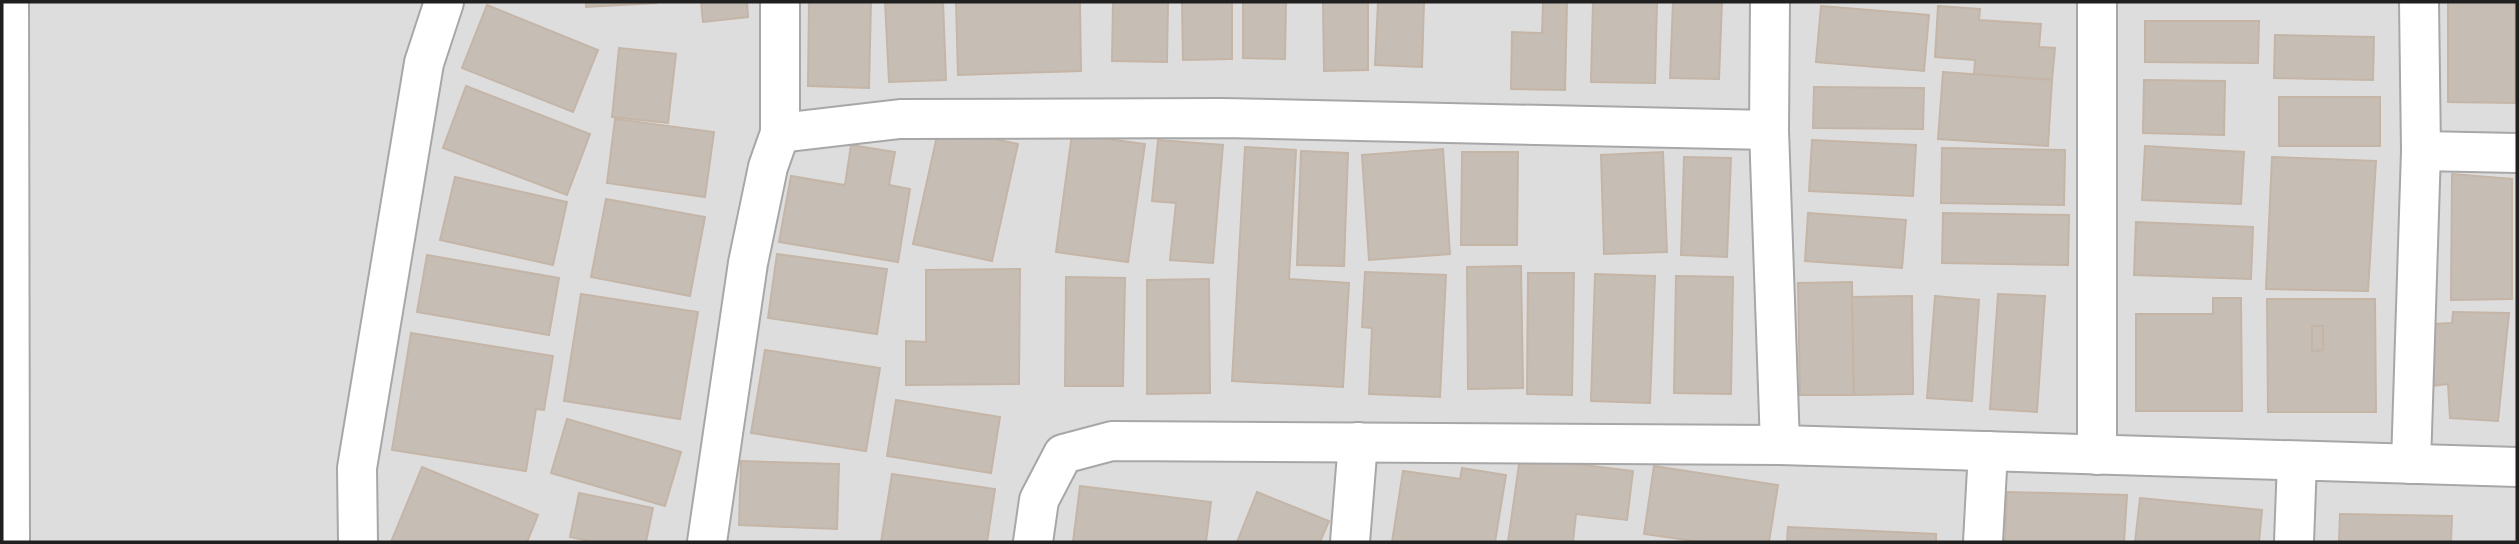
<svg xmlns="http://www.w3.org/2000/svg" width="2519" height="544" font-family="'Sofia Sans Condensed',sans-serif">
  <style>
    .residential { fill: #dedddd }
    .building { fill: #c6beb5; stroke: #c4b5a7; stroke-width: 2; fill-rule: evenodd }
    .lines { fill: none; stroke-linecap: round; stroke-linejoin: round }
    .street-casing { stroke: #a7a7a7; stroke-width: 42 }
    .street { stroke: #fff; stroke-width: 38 }
  </style>
  <rect width="100%" height="100%" fill="#f1eee6"/>
  <rect class="residential" x="2" y="2" width="2515" height="540"/>
  <g class="building">
    <polygon points="586,2 656,2 656,3 586,7"/>
    <polygon points="701,2 747,2 748,17 703,22"/>
    <polygon points="809,2 871,2 869,88 808,86"/>
    <polygon points="885,2 943,2 946,80 889,82"/>
    <polygon points="956,2 1080,2 1081,71 958,75"/>
    <polygon points="1113,2 1168,2 1167,62 1112,61"/>
    <polygon points="1182,2 1232,2 1232,59 1183,60"/>
    <polygon points="1243,2 1286,2 1285,59 1243,58"/>
    <polygon points="1323,2 1368,2 1368,70 1324,71"/>
    <polygon points="1378,2 1424,2 1422,67 1375,65"/>
    <polygon points="1543,2 1567,2 1565,90 1511,89 1512,32 1542,33"/>
    <polygon points="1593,2 1657,2 1655,83 1591,82"/>
    <polygon points="1673,2 1722,2 1719,79 1670,78"/>
    <polygon points="2448,2 2515,2 2515,103 2448,102"/>
    <polygon points="487,5 598,50 573,112 462,68"/>
    <polygon points="1821,6 1929,15 1924,71 1816,62"/>
    <polygon points="1938,6 1980,9 1979,20 2041,24 2039,47 2055,48 2052,80 1974,74 1975,60 1935,57"/>
    <polygon points="2145,21 2259,21 2258,63 2145,62"/>
    <polygon points="2275,35 2374,37 2373,80 2274,78"/>
    <polygon points="619,48 676,54 668,123 612,117"/>
    <polygon points="1943,72 2052,80 2048,146 1938,139"/>
    <polygon points="2144,80 2225,81 2224,135 2143,133"/>
    <polygon points="466,86 590,134 567,195 443,148"/>
    <polygon points="1814,87 1924,88 1923,129 1813,128"/>
    <rect x="2279" y="97" width="101" height="49"/>
    <polygon points="615,119 714,132 705,197 607,183"/>
    <polygon points="939,127 1018,144 992,261 913,244"/>
    <polygon points="1072,134 1145,144 1128,262 1056,252"/>
    <polygon points="1158,140 1223,145 1213,263 1170,260 1176,203 1152,201"/>
    <polygon points="1812,140 1916,145 1913,196 1809,191"/>
    <polygon points="851,145 895,152 889,185 910,189 898,262 779,242 791,176 845,185"/>
    <polygon points="2145,146 2244,152 2241,204 2142,200"/>
    <polygon points="1245,147 1296,150 1289,279 1349,283 1343,387 1232,381"/>
    <polygon points="1942,148 2065,150 2064,205 1941,203"/>
    <polygon points="1443,149 1450,254 1369,260 1362,155"/>
    <polygon points="1301,151 1348,153 1344,266 1297,265"/>
    <polygon points="1462,152 1518,152 1517,245 1461,245"/>
    <polygon points="1663,152 1667,252 1604,254 1601,155"/>
    <polygon points="1684,157 1731,158 1727,257 1681,255"/>
    <polygon points="2272,157 2376,161 2368,291 2266,289"/>
    <polygon points="2452,174 2512,179 2512,299 2451,300"/>
    <polygon points="455,177 567,202 553,265 440,240"/>
    <polygon points="606,199 705,217 690,296 591,277"/>
    <polygon points="1808,213 1906,220 1902,268 1805,261"/>
    <polygon points="1943,213 2069,215 2068,265 1942,263"/>
    <polygon points="2136,222 2253,227 2251,279 2134,275"/>
    <polygon points="777,254 887,269 877,334 768,318"/>
    <polygon points="427,255 559,278 549,335 417,312"/>
    <polygon points="1521,266 1523,388 1468,389 1467,267"/>
    <polygon points="1020,269 1019,384 906,385 906,341 926,342 926,270"/>
    <polygon points="1365,272 1446,275 1440,397 1369,394 1372,328 1362,327"/>
    <polygon points="1528,273 1574,273 1572,395 1527,394"/>
    <polygon points="1595,274 1655,276 1650,403 1591,401"/>
    <polygon points="1676,276 1733,277 1731,394 1674,393"/>
    <polygon points="1066,277 1125,278 1123,386 1065,386"/>
    <polygon points="1209,279 1210,393 1147,394 1147,280"/>
    <polygon points="1852,282 1854,395 1800,395 1798,283"/>
    <polygon points="581,294 698,312 680,419 564,401"/>
    <polygon points="1998,294 2045,296 2037,412 1990,409"/>
    <polygon points="1912,296 1913,394 1854,395 1852,297"/>
    <polygon points="1935,296 1979,300 1972,401 1927,398"/>
    <polygon points="2213,298 2241,298 2242,411 2136,411 2136,314 2213,314"/>
    <path d="M2267 299H2375L2376 412H2268ZM2312 326H2323V350L2312 351Z"/>
    <polygon points="2453,312 2509,313 2498,421 2450,418 2448,384 2431,386 2433,324 2452,323"/>
    <polygon points="2312,326 2323,326 2323,350 2312,351"/>
    <polygon points="411,333 553,356 544,410 536,409 526,471 392,450"/>
    <polygon points="765,350 880,368 866,451 751,433"/>
    <polygon points="896,400 1000,417 991,473 887,456"/>
    <polygon points="567,419 681,452 665,506 551,473"/>
    <polygon points="1520,457 1633,471 1627,520 1576,514 1573,542 1508,542"/>
    <polygon points="741,461 839,464 837,529 739,525"/>
    <polygon points="1654,466 1778,485 1769,542 1701,542 1644,534"/>
    <polygon points="422,467 538,515 527,542 391,542"/>
    <polygon points="1462,468 1506,475 1495,542 1392,542 1403,471 1460,479"/>
    <polygon points="892,474 995,489 987,542 881,542"/>
    <polygon points="1080,486 1211,502 1206,542 1073,542"/>
    <polygon points="1257,492 1329,521 1320,542 1237,542"/>
    <polygon points="2007,492 2127,495 2124,542 2005,542"/>
    <polygon points="579,493 653,508 646,542 595,542 570,537"/>
    <polygon points="2140,498 2262,510 2259,542 2135,542"/>
    <polygon points="2340,514 2452,516 2451,542 2339,542"/>
    <polygon points="1788,527 1936,534 1936,542 1787,542"/>
  </g>
  <g class="lines">
    <g class="street-casing">
      <g id="street">
        <polyline points="9,2 10,542"/>
        <polyline points="1770,2 1769,130 1780,445"/>
        <polyline points="780,133 900,119 1222,118 1769,130"/>
        <polyline points="2421,151 2517,153"/>
        <polyline points="2097,455 2097,2"/>
        <polyline points="2411,464 2421,151 2419,2"/>
        <polyline points="358,542 357,468 424,63 444,2"/>
        <polyline points="707,542 748,263 768,167 780,133 780,2"/>
        <polyline points="1033,542 1039,500 1063,454 1112,441 1780,445 2517,467"/>
        <polyline points="1350,542 1358,442"/>
        <polyline points="1983,542 1988,451"/>
        <polyline points="2294,542 2297,461"/>
      </g>
    </g>
    <use href="#street" class="street"/>
  </g>
  <rect width="2519" height="544" fill="none" stroke="#202020" stroke-width="7"/>
</svg>
